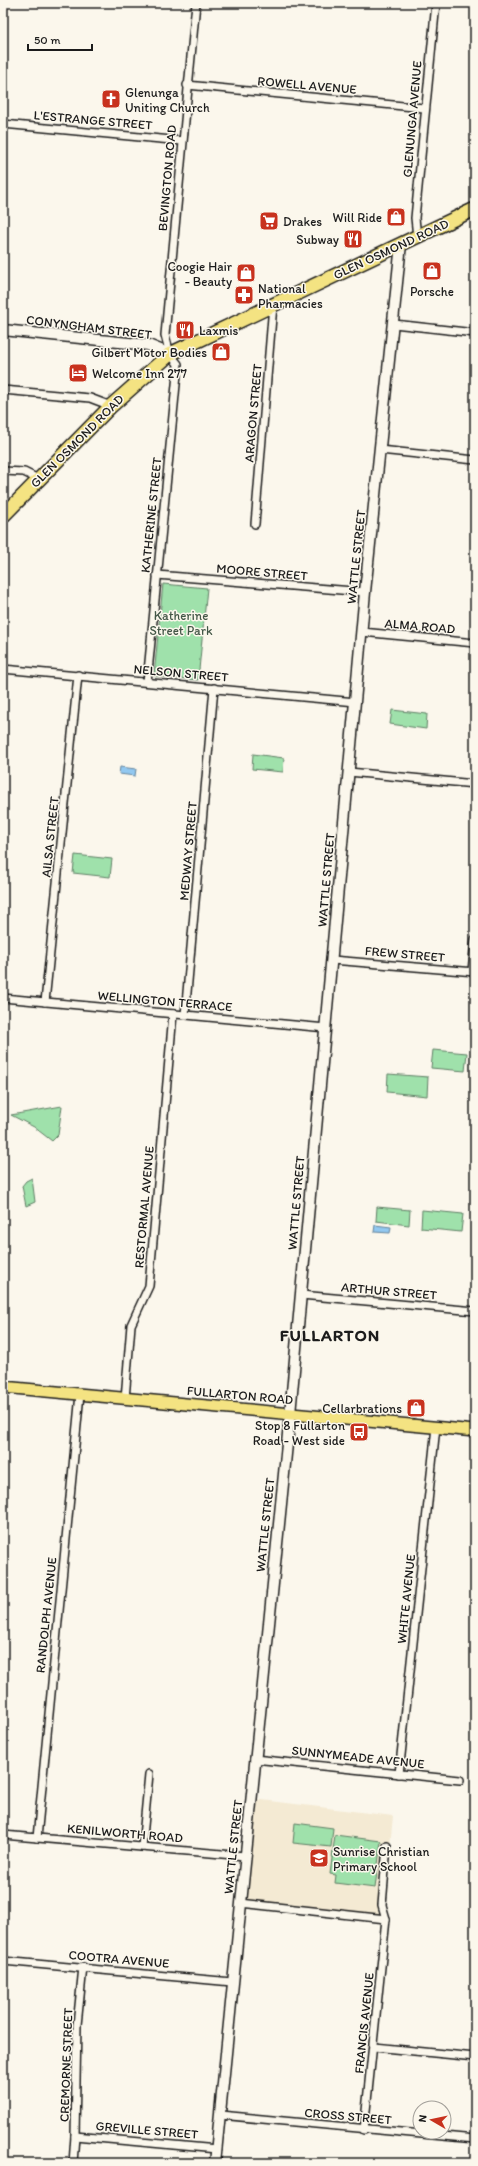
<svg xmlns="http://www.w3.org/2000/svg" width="478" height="2166" font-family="Itim,sans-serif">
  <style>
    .built { fill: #f4ead3 }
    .green { fill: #9fe1ab; stroke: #5e7e64 }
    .water { fill: #92c8f0; stroke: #63839b }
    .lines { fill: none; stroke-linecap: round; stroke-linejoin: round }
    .street-casing { stroke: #1c1c1c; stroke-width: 10 }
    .secondary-casing { stroke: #1c1c1c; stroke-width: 13 }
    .primary-casing { stroke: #1c1c1c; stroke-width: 14 }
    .highway-casing { stroke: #1c1c1c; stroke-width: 16 }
    .street { stroke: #fbf7ec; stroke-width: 7 }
    .secondary { stroke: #fbf7ec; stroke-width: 10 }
    .primary { stroke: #f4e382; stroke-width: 11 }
    .highway { stroke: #f4e382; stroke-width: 13 }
    .labels { text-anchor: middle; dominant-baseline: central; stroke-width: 3; stroke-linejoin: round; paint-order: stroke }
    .street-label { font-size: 13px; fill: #1c1c1c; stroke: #fbf7ec }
    .poi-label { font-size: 13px; fill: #1c1c1c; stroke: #fbf7ec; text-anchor: start }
    .park-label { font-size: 13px; fill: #435747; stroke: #fbf7ec }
    .district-label { font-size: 17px; font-weight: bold; letter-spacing: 1px; fill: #1c1c1c; stroke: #fbf7ec }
  </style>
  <rect width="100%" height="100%" fill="#fbf7ec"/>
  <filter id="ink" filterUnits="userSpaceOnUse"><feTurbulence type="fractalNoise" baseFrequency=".025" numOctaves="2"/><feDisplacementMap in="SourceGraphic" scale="8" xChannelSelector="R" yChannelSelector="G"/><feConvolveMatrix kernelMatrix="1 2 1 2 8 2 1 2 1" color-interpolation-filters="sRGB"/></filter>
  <g filter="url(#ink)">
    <polygon class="built" points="254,1799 393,1816 383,1917 244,1901"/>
    <g class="green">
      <polygon points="163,584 207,588 198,680 154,676"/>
      <polygon points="392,710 427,714 426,729 390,724"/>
      <polygon points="253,754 284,758 283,772 252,769"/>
      <polygon points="75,855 112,859 110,877 73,873"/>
      <polygon points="433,1050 467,1053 465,1071 431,1068"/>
      <polygon points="388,1074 428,1077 427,1096 387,1092"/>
      <polygon points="62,1106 58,1135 52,1141 34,1127 11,1115"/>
      <polygon points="32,1178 35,1202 26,1206 22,1186 26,1181"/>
      <polygon points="377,1207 410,1210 409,1225 376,1221"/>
      <polygon points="422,1210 463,1214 461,1232 421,1228"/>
      <polygon points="295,1823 333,1828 331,1847 293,1843"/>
      <polygon points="335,1835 381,1841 375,1888 335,1883 336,1875 330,1874"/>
    </g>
    <g class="water">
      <polygon points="120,767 136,769 135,776 119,774"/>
      <polygon points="375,1225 391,1227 390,1233 374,1232"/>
    </g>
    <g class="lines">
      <g class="street-casing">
        <g id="street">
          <polyline points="187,85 424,108"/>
          <polyline points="3,124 182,141"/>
          <polyline points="417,237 415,218 436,3"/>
          <polyline points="394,324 475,333"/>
          <polyline points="3,390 90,398 111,406"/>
          <polyline points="380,450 475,460"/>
          <polyline points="3,471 24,472 38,479"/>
          <polyline points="255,524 273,305"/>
          <polyline points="157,575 365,592"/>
          <polyline points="362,632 475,643"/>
          <polyline points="3,669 356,702"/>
          <polyline points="147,682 178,364 170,354 165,335 196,3"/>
          <polyline points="349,772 475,784"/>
          <polyline points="332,960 475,972"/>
          <polyline points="472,972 475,939"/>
          <polyline points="3,998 326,1028"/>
          <polyline points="45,1002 78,675"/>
          <polyline points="185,1015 214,688"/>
          <polyline points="301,1295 475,1311"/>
          <polyline points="125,1399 131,1325 149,1286 173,1014"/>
          <polyline points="254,1759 460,1780"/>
          <polyline points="399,1774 436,1427"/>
          <polyline points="3,1835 245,1856"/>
          <polyline points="37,1838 80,1394"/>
          <polyline points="142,1847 149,1774"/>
          <polyline points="240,1903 386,1919"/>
          <polyline points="3,1961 232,1982"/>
          <polyline points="374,2047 475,2057"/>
          <polyline points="220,2115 475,2139"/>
          <polyline points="364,2130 386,1919 382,1905 387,1846"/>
          <polyline points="75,2136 217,2149"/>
          <polyline points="73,2163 75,2136 77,2025 83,1967"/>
        </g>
      </g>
      <g class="secondary-casing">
        <g id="secondary">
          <polyline points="3,330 148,345 170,354"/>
          <polyline points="215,2163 290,1414 365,592 401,244"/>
        </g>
      </g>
      <g class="primary-casing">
        <polyline id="primary" points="3,1387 475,1431"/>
      </g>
      <g class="highway-casing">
        <polyline id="highway" points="3,516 111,406 170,354 475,209"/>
      </g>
      <use href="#street" class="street"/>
      <use href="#secondary" class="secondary"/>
      <use href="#primary" class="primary"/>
      <use href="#highway" class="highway"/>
    </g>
  </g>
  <defs>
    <g id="church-square" transform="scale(1)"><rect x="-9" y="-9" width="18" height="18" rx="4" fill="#c8321e" stroke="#fbf7ec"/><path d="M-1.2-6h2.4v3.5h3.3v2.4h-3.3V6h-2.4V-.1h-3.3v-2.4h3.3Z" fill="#fff"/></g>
    <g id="shop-square" transform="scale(1)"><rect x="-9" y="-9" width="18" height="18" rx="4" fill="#c8321e" stroke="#fbf7ec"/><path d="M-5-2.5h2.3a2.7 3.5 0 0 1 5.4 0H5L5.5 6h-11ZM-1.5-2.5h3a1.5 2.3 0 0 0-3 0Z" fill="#fff"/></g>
    <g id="supermarket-square" transform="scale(1)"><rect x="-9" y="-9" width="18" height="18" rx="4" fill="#c8321e" stroke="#fbf7ec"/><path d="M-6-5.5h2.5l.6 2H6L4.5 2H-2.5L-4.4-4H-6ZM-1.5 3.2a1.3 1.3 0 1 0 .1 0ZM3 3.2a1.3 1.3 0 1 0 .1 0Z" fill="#fff"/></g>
    <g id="restaurant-square" transform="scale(1)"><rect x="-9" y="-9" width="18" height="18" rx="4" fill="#c8321e" stroke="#fbf7ec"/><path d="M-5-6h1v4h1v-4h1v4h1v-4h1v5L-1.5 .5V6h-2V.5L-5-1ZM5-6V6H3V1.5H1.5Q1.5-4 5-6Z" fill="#fff"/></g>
    <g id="pharmacy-square" transform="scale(1)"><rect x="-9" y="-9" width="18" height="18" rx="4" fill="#c8321e" stroke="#fbf7ec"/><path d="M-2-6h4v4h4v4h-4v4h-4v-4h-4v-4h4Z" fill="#fff"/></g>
    <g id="hotel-square" transform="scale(1)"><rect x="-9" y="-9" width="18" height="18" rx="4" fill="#c8321e" stroke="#fbf7ec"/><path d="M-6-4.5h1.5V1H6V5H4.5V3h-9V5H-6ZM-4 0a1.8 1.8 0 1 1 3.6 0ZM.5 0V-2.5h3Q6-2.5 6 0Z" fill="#fff"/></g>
    <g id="bus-square" transform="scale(1)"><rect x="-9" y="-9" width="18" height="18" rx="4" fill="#c8321e" stroke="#fbf7ec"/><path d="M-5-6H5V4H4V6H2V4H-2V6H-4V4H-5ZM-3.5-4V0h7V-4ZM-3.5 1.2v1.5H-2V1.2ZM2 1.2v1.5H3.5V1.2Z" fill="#fff"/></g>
    <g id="school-square" transform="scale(1)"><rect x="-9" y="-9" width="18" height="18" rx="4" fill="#c8321e" stroke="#fbf7ec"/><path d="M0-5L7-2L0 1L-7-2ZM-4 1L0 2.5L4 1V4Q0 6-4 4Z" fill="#fff"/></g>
  </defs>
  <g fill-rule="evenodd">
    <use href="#church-square" x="111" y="99"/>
    <use href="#shop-square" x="396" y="217"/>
    <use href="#supermarket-square" x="269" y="221"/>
    <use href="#restaurant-square" x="353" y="239"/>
    <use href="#shop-square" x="432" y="271"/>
    <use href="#shop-square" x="246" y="273"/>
    <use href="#pharmacy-square" x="244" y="295"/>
    <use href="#restaurant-square" x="185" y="330"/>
    <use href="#shop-square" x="221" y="352"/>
    <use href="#hotel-square" x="78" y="373"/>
    <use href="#shop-square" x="416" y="1408"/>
    <use href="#bus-square" x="359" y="1432"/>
    <use href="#school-square" x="319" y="1858"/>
  </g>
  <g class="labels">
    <g class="street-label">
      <text transform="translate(307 85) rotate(5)">ROWELL AVENUE</text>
      <text transform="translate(412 119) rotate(-85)">GLENUNGA AVENUE</text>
      <text transform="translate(93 120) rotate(5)">L'ESTRANGE STREET</text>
      <text transform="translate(167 178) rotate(-85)">BEVINGTON ROAD</text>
      <text transform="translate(391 249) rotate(-25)">GLEN OSMOND ROAD</text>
      <text transform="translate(89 327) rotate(7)">CONYNGHAM STREET</text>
      <text transform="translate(253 413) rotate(-85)">ARAGON STREET</text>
      <text transform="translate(77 441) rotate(-45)">GLEN OSMOND ROAD</text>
      <text transform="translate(151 515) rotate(-84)">KATHERINE STREET</text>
      <text transform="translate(356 557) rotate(-84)">WATTLE STREET</text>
      <text transform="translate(262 572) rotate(5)">MOORE STREET</text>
      <text transform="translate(420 626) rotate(5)">ALMA ROAD</text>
      <text transform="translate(181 673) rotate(5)">NELSON STREET</text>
      <text transform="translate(50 837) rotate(-84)">AILSA STREET</text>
      <text transform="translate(188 851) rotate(-85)">MEDWAY STREET</text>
      <text transform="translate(326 880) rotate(-85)">WATTLE STREET</text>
      <text transform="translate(405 954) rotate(5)">FREW STREET</text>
      <text transform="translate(165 1001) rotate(5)">WELLINGTON TERRACE</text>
      <text transform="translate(296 1203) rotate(-85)">WATTLE STREET</text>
      <text transform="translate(144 1207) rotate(-85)">RESTORMAL AVENUE</text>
      <text transform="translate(389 1291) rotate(5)">ARTHUR STREET</text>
      <text transform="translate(240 1395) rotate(5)">FULLARTON ROAD</text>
      <text transform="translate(265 1525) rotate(-84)">WATTLE STREET</text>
      <text transform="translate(406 1599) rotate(-84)">WHITE AVENUE</text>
      <text transform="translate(46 1615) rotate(-84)">RANDOLPH AVENUE</text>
      <text transform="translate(358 1757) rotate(6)">SUNNYMEADE AVENUE</text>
      <text transform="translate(125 1833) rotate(5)">KENILWORTH ROAD</text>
      <text transform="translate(233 1847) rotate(-84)">WATTLE STREET</text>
      <text transform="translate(119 1959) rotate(5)">COOTRA AVENUE</text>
      <text transform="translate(364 2023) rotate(-84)">FRANCIS AVENUE</text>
      <text transform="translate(66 2065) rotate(-88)">CREMORNE STREET</text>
      <text transform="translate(348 2116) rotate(5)">CROSS STREET</text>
      <text transform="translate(147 2130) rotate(5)">GREVILLE STREET</text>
    </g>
    <g class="poi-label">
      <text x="125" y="92">Glenunga<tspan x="125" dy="15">Uniting Church</tspan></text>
      <text x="382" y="217" text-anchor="end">Will Ride</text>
      <text x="283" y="221">Drakes</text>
      <text x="339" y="239" text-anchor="end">Subway</text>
      <text x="232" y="266" text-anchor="end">Coogie Hair<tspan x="232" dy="15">- Beauty</tspan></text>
      <text x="258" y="288">National<tspan x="258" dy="15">Pharmacies</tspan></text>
      <text x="432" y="291" text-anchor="middle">Porsche</text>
      <text x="199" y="330">Laxmis</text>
      <text x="207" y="352" text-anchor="end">Gilbert Motor Bodies</text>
      <text x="92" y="373">Welcome Inn 277</text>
      <text x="402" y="1408" text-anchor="end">Cellarbrations</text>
      <text x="345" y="1425" text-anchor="end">Stop 8 Fullarton<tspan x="345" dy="15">Road - West side</tspan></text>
      <text x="333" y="1851">Sunrise Christian<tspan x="333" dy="15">Primary School</tspan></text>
    </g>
    <g class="park-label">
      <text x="181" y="615">Katherine<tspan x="181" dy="15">Street Park</tspan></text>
    </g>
    <g class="district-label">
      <text x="330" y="1335">FULLARTON</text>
    </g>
  </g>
  <rect width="478" height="2166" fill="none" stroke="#fbf7ec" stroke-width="16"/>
  <rect x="8" y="8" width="462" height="2150" fill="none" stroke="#1c1c1c" stroke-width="1.5" filter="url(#ink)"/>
  <g transform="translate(432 2120) rotate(279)"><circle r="19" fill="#fbf7ec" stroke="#a29f99"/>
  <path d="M0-3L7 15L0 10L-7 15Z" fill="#c8321e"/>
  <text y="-6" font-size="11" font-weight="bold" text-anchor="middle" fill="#1c1c1c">N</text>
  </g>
  <path d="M28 44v6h64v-6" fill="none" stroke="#1c1c1c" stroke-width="2"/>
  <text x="34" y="44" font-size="12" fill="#1c1c1c" stroke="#fbf7ec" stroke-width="3" paint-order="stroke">50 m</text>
</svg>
